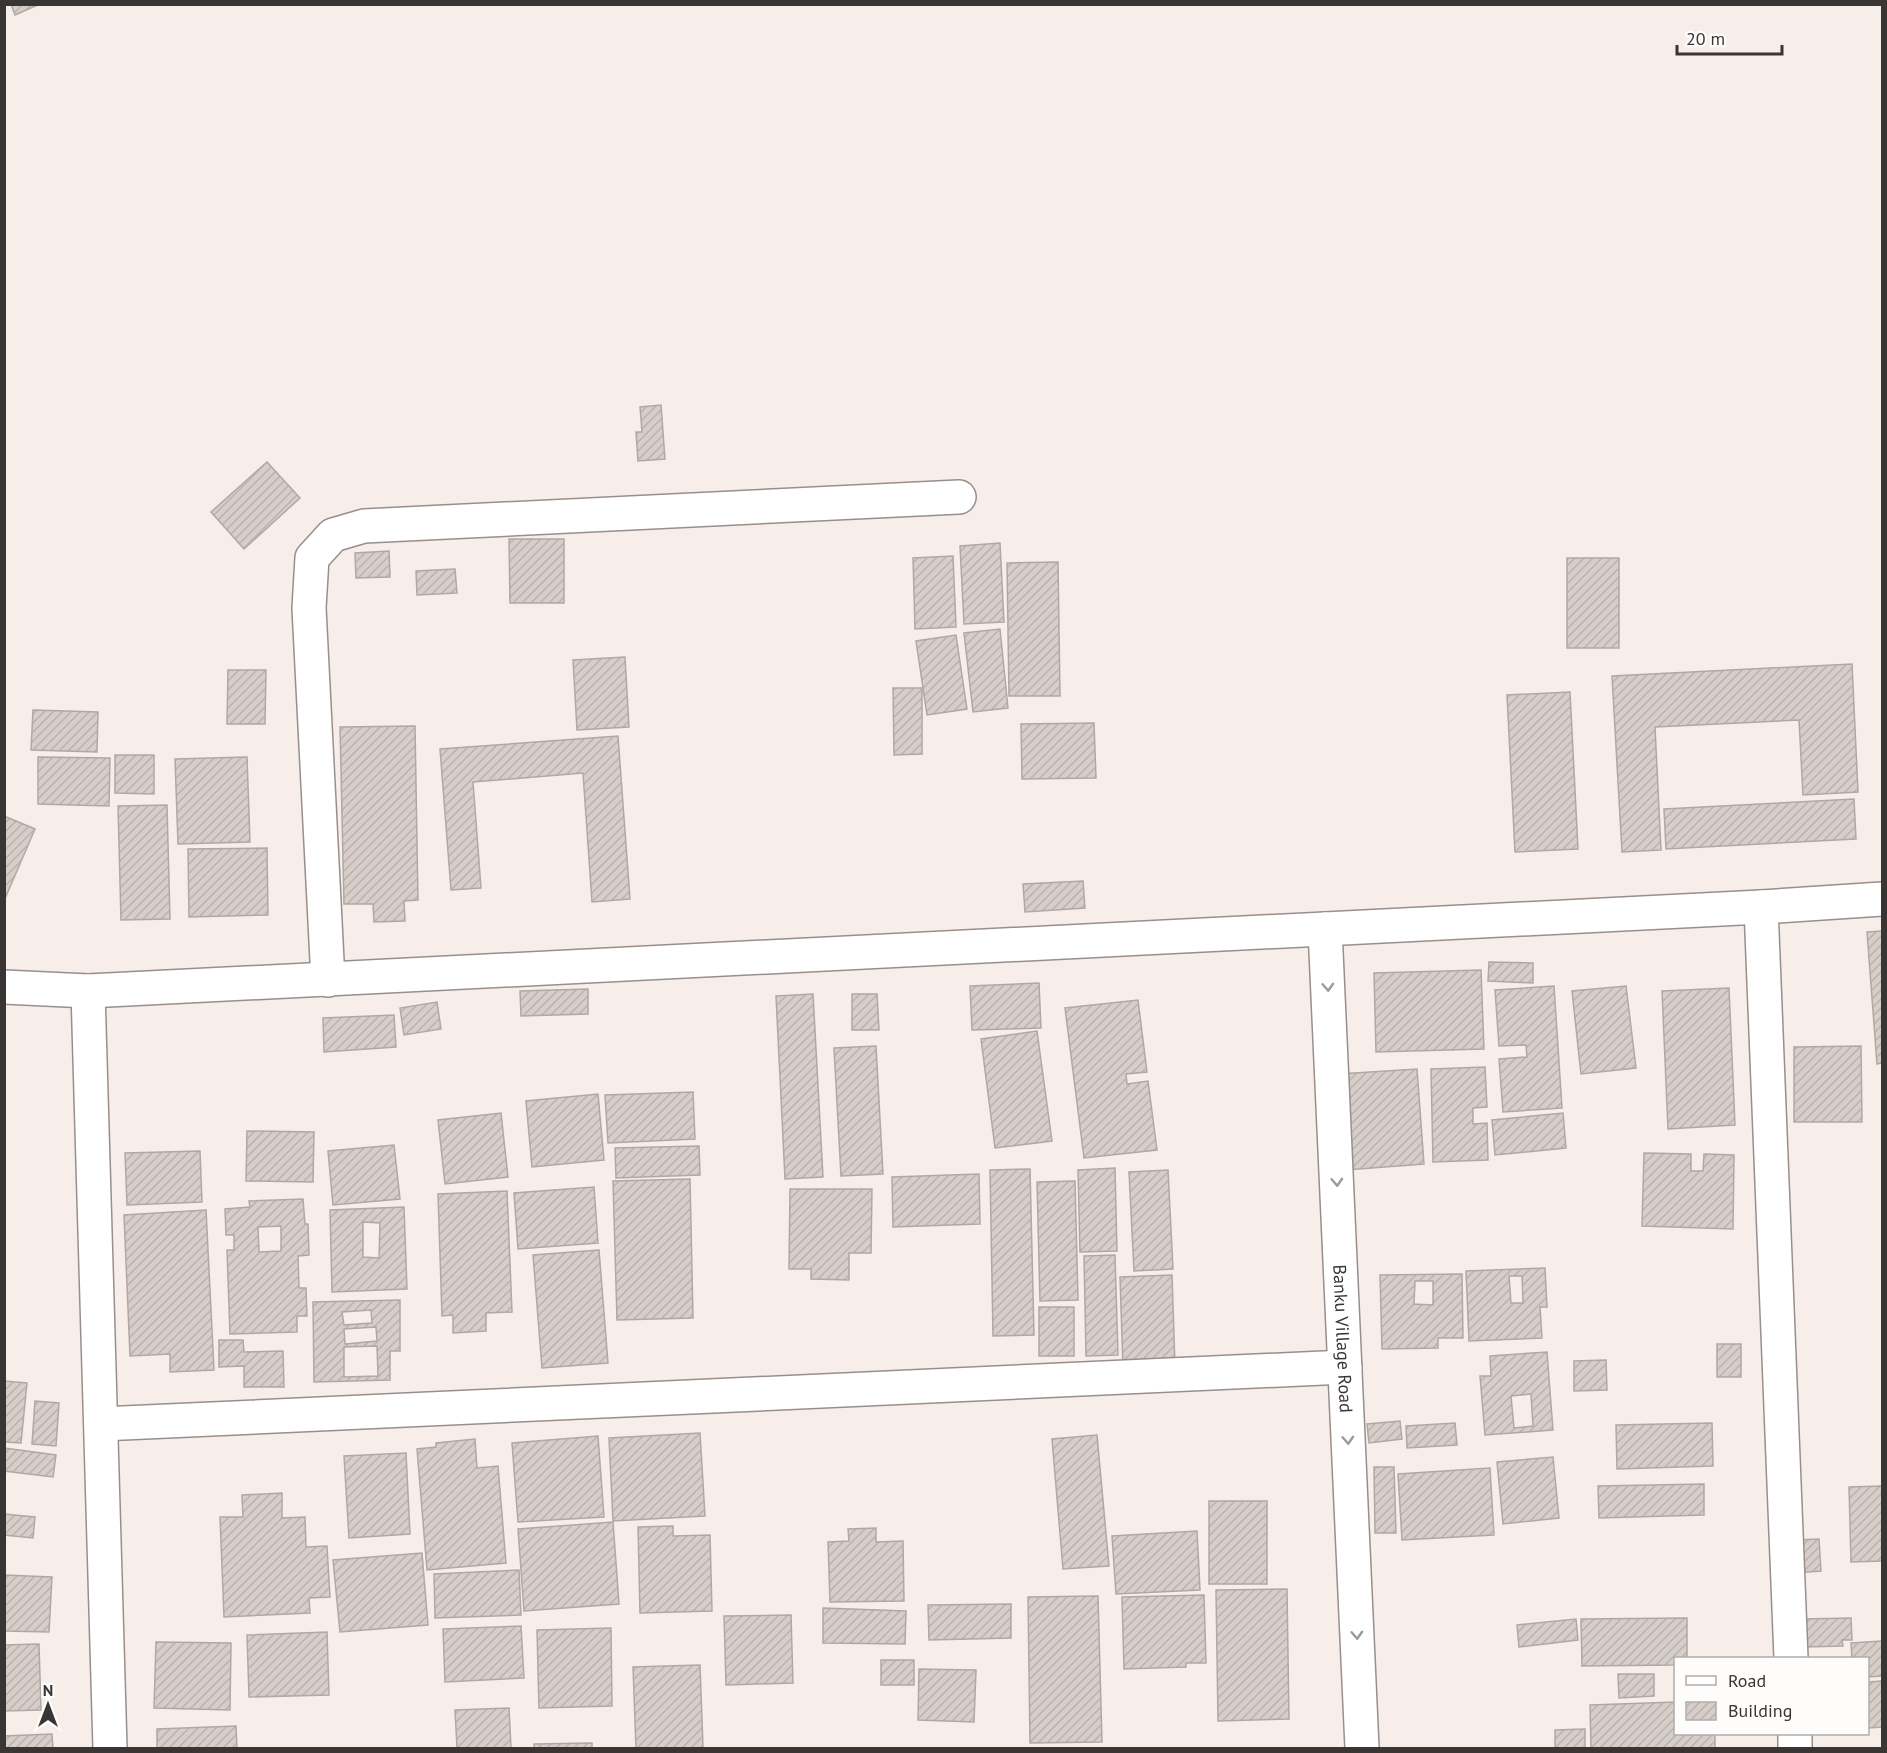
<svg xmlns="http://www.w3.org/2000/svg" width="1887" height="1753" font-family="'PT Sans',sans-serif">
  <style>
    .building { fill: url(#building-hatch); stroke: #b1a8a5; stroke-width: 1.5; fill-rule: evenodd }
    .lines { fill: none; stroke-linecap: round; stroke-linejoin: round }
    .minor-casing { stroke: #988f8c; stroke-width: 36 }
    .minor { stroke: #fff; stroke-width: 33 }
    .oneway { stroke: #9c9a9a }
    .labels { text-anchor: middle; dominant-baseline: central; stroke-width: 4.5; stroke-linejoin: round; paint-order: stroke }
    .street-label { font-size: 18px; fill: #393534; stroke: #fefdfc }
  </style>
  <defs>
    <pattern id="building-hatch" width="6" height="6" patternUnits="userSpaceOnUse" patternTransform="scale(1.5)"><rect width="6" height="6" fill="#d7ceca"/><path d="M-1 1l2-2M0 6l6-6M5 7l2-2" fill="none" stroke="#b9b2ae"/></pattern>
  </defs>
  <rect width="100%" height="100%" fill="#f7eeea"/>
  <g class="building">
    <polygon points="11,4 40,4 15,15"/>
    <polygon points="661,405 665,459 638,461 636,432 642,432 640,407"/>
    <polygon points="267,462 300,498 244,549 211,512"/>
    <polygon points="509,539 564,539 564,603 510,603"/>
    <polygon points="1000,543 1004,622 964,624 960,546"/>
    <polygon points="389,551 390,577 356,578 355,553"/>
    <polygon points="953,556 956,627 915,629 913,558"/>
    <rect x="1567" y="558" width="52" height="90"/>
    <polygon points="1058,562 1060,696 1009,696 1007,563"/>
    <polygon points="455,569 457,593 417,595 416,571"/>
    <polygon points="1000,629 1008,708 973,712 964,633"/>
    <polygon points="956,635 967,709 927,715 916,641"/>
    <polygon points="625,657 629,727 577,730 573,660"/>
    <polygon points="1852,664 1858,792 1803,795 1799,720 1655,727 1661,850 1622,852 1612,676"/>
    <polygon points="228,670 266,670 265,724 227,724"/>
    <polygon points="893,688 922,688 922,754 894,755"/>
    <polygon points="1570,692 1578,849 1515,852 1507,695"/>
    <polygon points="33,710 98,712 97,752 31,750"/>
    <polygon points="1094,723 1096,778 1022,779 1021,724"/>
    <polygon points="415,726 418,900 404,901 405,921 374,922 373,904 344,904 340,727"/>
    <polygon points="618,736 630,899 592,902 583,773 473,782 481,888 451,890 440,749"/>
    <polygon points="115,755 154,755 154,794 115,793"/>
    <polygon points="38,757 110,758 109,806 38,804"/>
    <polygon points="247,757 250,842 178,844 175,759"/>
    <polygon points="1854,799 1856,839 1666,849 1664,809"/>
    <polygon points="167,805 170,919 121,920 118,806"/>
    <polygon points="4,816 35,829 4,901"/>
    <polygon points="267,848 268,915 189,917 188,849"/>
    <polygon points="1083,881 1085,908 1025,912 1023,884"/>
    <polygon points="1882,931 1882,1063 1877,1064 1867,932"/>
    <polygon points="1489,962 1533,963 1533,983 1488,981"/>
    <polygon points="1481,970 1484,1049 1376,1052 1374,973"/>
    <polygon points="1039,983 1041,1028 972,1030 970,986"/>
    <polygon points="1554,986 1562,1108 1503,1112 1499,1059 1527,1057 1526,1045 1499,1046 1495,990"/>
    <polygon points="1626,986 1636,1068 1581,1074 1572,991"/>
    <polygon points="1729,988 1735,1125 1668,1129 1662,991"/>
    <polygon points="588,989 588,1014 521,1016 520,991"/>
    <polygon points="813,994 823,1177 785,1179 776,996"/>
    <polygon points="852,994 877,994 879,1030 852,1030"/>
    <polygon points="1138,1000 1147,1072 1126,1074 1127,1084 1148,1081 1157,1150 1084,1158 1065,1008"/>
    <polygon points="437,1002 441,1029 404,1035 400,1008"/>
    <polygon points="394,1015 396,1047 324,1052 323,1018"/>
    <polygon points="1037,1031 1052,1141 995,1148 981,1039"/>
    <polygon points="876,1046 883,1174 841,1176 834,1048"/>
    <polygon points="1861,1046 1862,1122 1794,1122 1794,1047"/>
    <polygon points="1485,1067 1487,1107 1473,1108 1473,1124 1487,1123 1488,1160 1433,1162 1431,1069"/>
    <polygon points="1417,1069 1424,1164 1346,1170 1339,1074"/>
    <polygon points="693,1092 695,1139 608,1143 605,1095"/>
    <polygon points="598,1094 604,1160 532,1167 526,1101"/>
    <polygon points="501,1113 508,1177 445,1184 438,1120"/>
    <polygon points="1563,1113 1566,1148 1495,1155 1492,1120"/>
    <polygon points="247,1131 314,1132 313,1182 246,1181"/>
    <polygon points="394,1145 400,1199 333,1205 328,1151"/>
    <polygon points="699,1146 700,1175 616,1178 615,1148"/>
    <polygon points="200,1151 202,1202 127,1205 125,1153"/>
    <polygon points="1644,1153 1691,1154 1691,1171 1703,1171 1704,1154 1734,1155 1733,1229 1642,1226"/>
    <polygon points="1115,1168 1117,1251 1080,1252 1078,1170"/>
    <polygon points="1030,1169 1034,1335 993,1336 990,1170"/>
    <polygon points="1168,1170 1173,1269 1134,1271 1129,1172"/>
    <polygon points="979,1174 980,1224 893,1227 892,1177"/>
    <polygon points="690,1179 693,1318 617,1320 613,1181"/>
    <polygon points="1075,1181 1078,1300 1040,1301 1037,1182"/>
    <polygon points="594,1187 598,1243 518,1249 514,1193"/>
    <polygon points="790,1189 872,1189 871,1253 849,1253 849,1280 811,1279 811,1269 789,1269"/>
    <polygon points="507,1191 512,1312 486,1313 486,1331 453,1333 453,1315 442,1316 438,1194"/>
    <path d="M303 1199 305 1224H308L309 1255 298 1256 299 1288H306L307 1316H297V1332L230 1334 227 1250H234V1235H226L225 1209 250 1207 249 1201ZM281 1226V1251L259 1252 258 1227Z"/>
    <path d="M404 1207 407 1289 332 1292 330 1210ZM363 1222 380 1223 379 1258 363 1257Z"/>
    <polygon points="206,1210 214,1370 170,1372 170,1354 130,1356 124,1215"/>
    <polygon points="599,1250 608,1363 542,1368 533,1255"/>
    <polygon points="1115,1255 1118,1355 1086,1356 1084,1256"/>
    <path d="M1545 1268 1547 1307H1540L1542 1338 1469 1341 1466 1271ZM1509 1276H1522L1523 1303H1511Z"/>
    <path d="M1462 1274 1463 1338H1438V1348L1382 1349 1380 1275ZM1415 1281H1433V1305L1414 1304Z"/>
    <polygon points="1172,1275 1175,1366 1123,1368 1120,1277"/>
    <path d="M400 1300V1351H390V1380L314 1382 313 1302ZM371 1310 372 1323 344 1325 342 1312ZM376 1327 377 1341 345 1344 344 1329ZM377 1346 378 1376 344 1377V1347Z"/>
    <rect x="1039" y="1307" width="35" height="49"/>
    <polygon points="219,1340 243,1340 244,1352 283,1351 284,1387 244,1387 244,1366 219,1367"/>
    <rect x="1717" y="1344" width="24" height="33"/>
    <path d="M1547 1352 1553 1430 1485 1435 1480 1376H1491L1490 1356ZM1531 1394 1533 1426 1514 1428 1511 1396Z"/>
    <polygon points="1606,1360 1607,1390 1574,1391 1574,1361"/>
    <polygon points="4,1381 27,1383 21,1443 4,1442"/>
    <polygon points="35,1401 59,1403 56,1446 32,1444"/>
    <polygon points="1400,1421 1402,1439 1369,1443 1367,1424"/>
    <polygon points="1455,1423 1457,1445 1407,1448 1406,1426"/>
    <polygon points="1712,1423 1713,1466 1617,1469 1616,1425"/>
    <polygon points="700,1433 705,1516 613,1521 609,1438"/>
    <polygon points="1097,1435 1109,1566 1063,1569 1052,1439"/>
    <polygon points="598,1436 604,1517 518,1522 512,1443"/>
    <polygon points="475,1439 477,1468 498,1466 506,1563 427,1570 417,1449 436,1447 436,1443"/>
    <polygon points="4,1448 56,1455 53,1477 4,1471"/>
    <polygon points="406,1453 410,1534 349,1538 344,1456"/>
    <polygon points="1553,1457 1559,1518 1503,1524 1497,1462"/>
    <polygon points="1374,1467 1394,1467 1396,1533 1375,1533"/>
    <polygon points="1490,1468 1494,1535 1402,1540 1398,1474"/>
    <polygon points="1704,1484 1704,1515 1599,1518 1598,1486"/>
    <polygon points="1882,1486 1882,1561 1851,1562 1849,1487"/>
    <polygon points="282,1493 282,1518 305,1517 306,1547 327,1546 330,1597 309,1598 310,1613 224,1617 220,1517 243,1517 242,1495"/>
    <rect x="1209" y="1501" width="58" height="83"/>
    <polygon points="4,1514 35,1517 33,1538 4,1535"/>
    <polygon points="613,1522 619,1604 524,1611 518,1529"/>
    <polygon points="673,1526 673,1536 710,1535 712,1611 640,1613 638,1527"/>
    <polygon points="876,1528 876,1542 903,1541 904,1601 830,1602 828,1542 849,1541 848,1529"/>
    <polygon points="1197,1531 1200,1590 1116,1594 1112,1536"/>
    <polygon points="1819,1539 1821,1571 1795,1573 1793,1540"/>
    <polygon points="422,1553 428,1625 340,1632 333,1560"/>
    <polygon points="519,1570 521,1615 435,1618 434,1574"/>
    <polygon points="4,1575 52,1577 49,1632 4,1631"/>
    <polygon points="1287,1589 1289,1719 1218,1721 1216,1590"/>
    <polygon points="1204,1595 1206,1663 1186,1663 1186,1667 1124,1669 1122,1597"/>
    <polygon points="1098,1596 1102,1742 1030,1743 1028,1597"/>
    <polygon points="1011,1604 1011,1638 929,1640 928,1605"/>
    <polygon points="823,1608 906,1611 905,1644 823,1643"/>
    <polygon points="791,1615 793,1683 726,1685 724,1616"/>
    <polygon points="1687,1618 1687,1658 1676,1658 1676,1665 1582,1666 1581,1619"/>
    <polygon points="1851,1618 1852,1640 1842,1640 1843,1646 1803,1647 1802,1619"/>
    <polygon points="1576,1619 1578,1640 1519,1647 1517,1625"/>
    <polygon points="521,1626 524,1678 445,1682 443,1629"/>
    <polygon points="611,1628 612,1706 539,1708 537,1630"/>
    <polygon points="327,1632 329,1695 249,1697 247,1635"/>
    <polygon points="1882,1641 1882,1676 1868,1677 1868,1658 1852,1658 1851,1643"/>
    <polygon points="156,1642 231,1643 230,1710 154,1708"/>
    <polygon points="39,1644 41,1710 4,1711 4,1645"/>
    <rect x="881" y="1660" width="33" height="25"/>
    <polygon points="700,1665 703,1748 636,1748 633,1667"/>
    <polygon points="919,1669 976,1670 974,1722 918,1720"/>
    <polygon points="1618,1674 1654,1674 1654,1696 1619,1698"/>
    <polygon points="1882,1681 1882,1727 1868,1728 1868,1682"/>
    <polygon points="1676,1702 1676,1734 1715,1734 1715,1748 1591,1748 1590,1705"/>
    <polygon points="509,1708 511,1748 457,1748 455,1710"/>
    <polygon points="236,1726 237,1748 157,1748 157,1729"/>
    <polygon points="1585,1729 1585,1748 1555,1748 1555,1730"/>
    <polygon points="52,1734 53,1748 4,1748 4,1736"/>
    <polygon points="592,1743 592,1748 534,1748 534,1744"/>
  </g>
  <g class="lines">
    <g class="minor-casing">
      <g id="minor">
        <polyline points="1761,907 1791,1658"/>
        <path id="s1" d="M1325 929 1362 1748"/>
        <polyline points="328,980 309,608 312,558 333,535 364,526 959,497"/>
        <polyline points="4,987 88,991 1761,907 1882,899"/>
        <polyline points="88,991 110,1748"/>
        <polyline points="101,1424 1345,1367"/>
        <polyline points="1795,1734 1795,1748"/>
      </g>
    </g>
    <use href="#minor" class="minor"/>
  </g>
  <defs><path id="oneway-chevron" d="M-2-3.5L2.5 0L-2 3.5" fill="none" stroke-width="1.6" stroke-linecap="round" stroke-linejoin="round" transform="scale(1.5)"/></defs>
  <g class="oneway">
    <use href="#oneway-chevron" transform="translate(1328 987) rotate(87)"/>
    <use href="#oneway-chevron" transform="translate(1337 1182) rotate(87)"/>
    <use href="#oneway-chevron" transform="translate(1348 1440) rotate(87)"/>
    <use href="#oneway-chevron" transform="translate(1357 1635) rotate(87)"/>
  </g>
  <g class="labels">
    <g class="street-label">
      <text stroke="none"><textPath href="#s1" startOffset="410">Banku Village Road</textPath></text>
    </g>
  </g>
  <rect width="1887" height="1753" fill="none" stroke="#393534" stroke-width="12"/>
  <rect x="1674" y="1657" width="195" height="78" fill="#fefdfc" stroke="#afadac" stroke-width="1.5"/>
  <rect x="1686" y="1676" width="30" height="9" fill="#ffffff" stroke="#afadac" stroke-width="1.5"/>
  <text x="1728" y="1687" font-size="18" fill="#393534">Road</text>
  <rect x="1686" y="1702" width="30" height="18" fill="url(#building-hatch)" stroke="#afadac" stroke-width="1.5"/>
  <text x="1728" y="1717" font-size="18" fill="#393534">Building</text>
  <g transform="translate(48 1705)" stroke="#fefdfc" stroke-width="4.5" paint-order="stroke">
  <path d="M0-4.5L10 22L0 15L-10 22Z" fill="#393534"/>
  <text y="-9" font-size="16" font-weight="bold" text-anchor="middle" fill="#393534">N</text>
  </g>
  <path d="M1677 45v9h105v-9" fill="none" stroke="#393534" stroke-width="3"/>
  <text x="1686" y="45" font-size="18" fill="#393534" stroke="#fefdfc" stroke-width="4.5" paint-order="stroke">20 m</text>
</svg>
